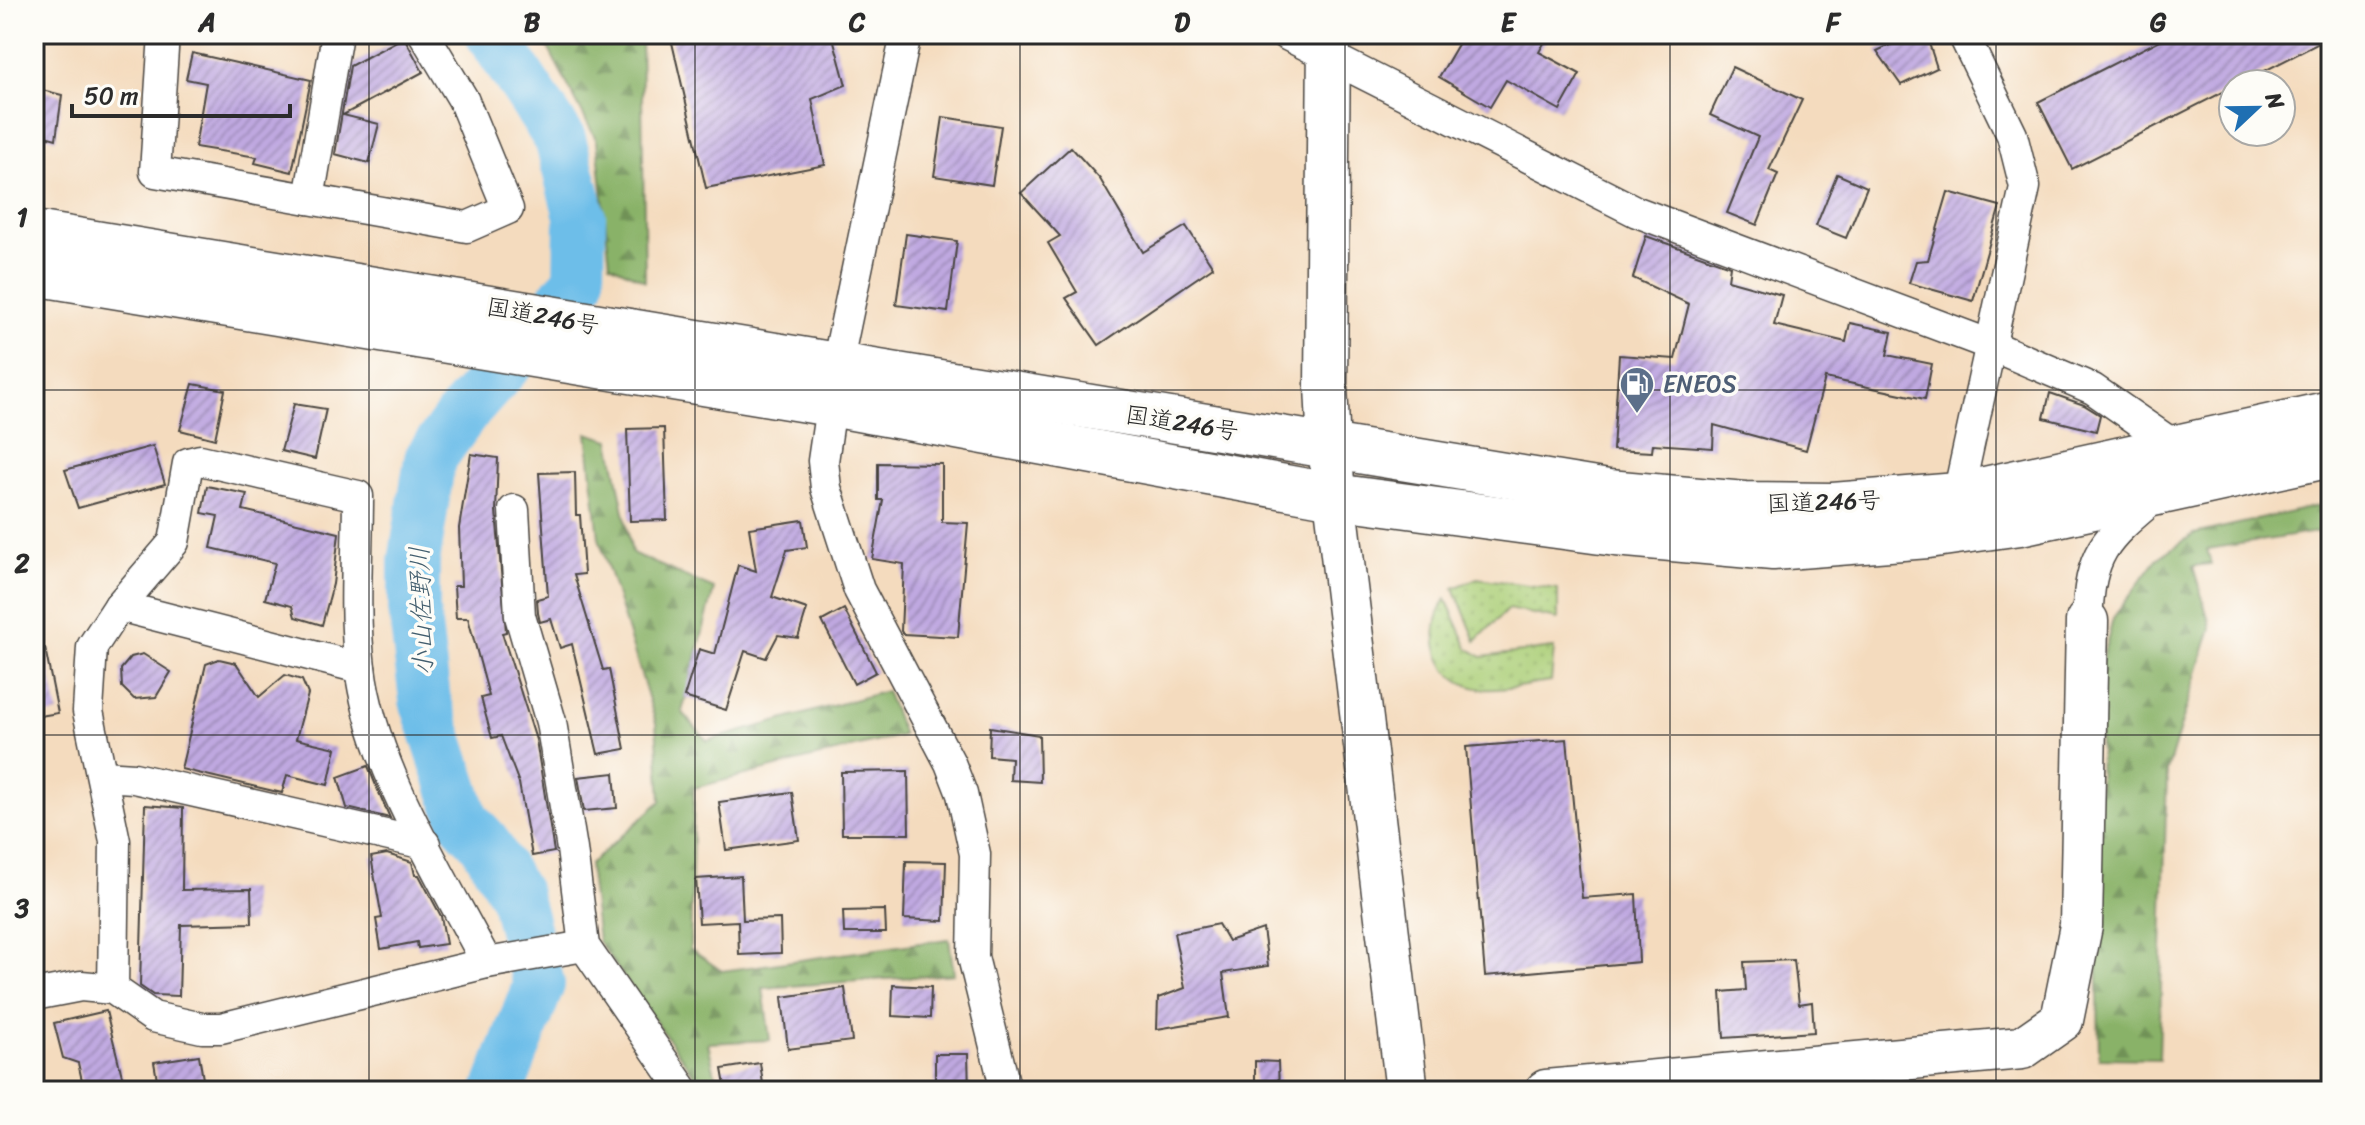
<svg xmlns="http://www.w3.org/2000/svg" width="2365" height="1125" font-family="Sriracha,'Klee One',sans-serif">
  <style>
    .grass { fill: url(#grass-dots); stroke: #6c7d52; stroke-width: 2 }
    .forest { fill: url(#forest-firs); stroke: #5a6e4a; stroke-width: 2 }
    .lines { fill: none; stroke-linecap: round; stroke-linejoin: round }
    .river { stroke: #6dbee9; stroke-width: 52 }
    .building { fill: url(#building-hatch) }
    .street-casing { stroke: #494541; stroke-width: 33 }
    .secondary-casing { stroke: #494541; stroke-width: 45 }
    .highway-casing { stroke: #494541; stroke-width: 47 }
    .street { stroke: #fff; stroke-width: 30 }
    .secondary { stroke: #fff; stroke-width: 42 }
    .highway { stroke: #fff; stroke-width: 44 }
    .grid { fill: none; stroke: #2b2b2b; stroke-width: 2; stroke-opacity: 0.55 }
    .labels { text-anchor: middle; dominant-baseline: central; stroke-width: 7; stroke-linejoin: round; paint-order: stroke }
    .street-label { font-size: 24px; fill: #2b2b2b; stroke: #fdfcf7 }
    .service-label { font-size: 24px; fill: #4e5e75; stroke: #fdfcf7; text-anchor: start }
    .water-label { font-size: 26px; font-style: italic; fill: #425e6e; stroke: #fdfcf7 }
    .neatline { fill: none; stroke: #2b2b2b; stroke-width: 3 }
    .grid-label { font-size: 26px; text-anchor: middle; font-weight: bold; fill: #2b2b2b }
  </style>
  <defs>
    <pattern id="grass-dots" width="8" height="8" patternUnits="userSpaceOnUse" patternTransform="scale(2)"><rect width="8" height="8" fill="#accf78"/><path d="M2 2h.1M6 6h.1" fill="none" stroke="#94b268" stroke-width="1.8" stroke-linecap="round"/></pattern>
    <pattern id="forest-firs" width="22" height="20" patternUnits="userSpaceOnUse" patternTransform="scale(2)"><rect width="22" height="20" fill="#89b268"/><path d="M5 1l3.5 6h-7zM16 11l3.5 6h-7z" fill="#709156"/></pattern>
    <pattern id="building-hatch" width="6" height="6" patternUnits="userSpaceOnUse" patternTransform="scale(2)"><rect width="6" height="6" fill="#c0a9e1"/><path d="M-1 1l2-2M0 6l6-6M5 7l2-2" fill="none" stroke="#9c8ab7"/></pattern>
  </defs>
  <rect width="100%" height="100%" fill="#fdfcf7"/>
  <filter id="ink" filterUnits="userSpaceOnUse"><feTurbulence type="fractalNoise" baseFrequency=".0125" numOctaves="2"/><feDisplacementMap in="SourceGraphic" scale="16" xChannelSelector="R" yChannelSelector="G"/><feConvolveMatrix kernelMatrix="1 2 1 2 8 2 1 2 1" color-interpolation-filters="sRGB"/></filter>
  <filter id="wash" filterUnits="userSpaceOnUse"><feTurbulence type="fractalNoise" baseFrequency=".006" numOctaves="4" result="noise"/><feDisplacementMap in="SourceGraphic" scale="32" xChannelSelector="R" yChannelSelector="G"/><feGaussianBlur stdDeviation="1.8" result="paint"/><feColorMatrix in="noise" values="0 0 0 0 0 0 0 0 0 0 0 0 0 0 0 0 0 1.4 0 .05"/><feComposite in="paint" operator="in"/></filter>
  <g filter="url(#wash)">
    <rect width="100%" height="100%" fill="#f4dbbe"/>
    <g class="grass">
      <polygon points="1477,578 1558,589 1558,619 1508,609 1476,641 1454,588"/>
      <path d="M1446 599 1468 648 1482 657 1554 648 1551 682C1530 684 1504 691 1483 689 1436 683 1424 633 1446 599Z"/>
    </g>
    <g class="forest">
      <polygon points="541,34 641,34 645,281 610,264 597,141"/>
      <polygon points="587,433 610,440 632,553 714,589 682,712 707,741 886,691 903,735 694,788 690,949 722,971 949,939 954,974 763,988 770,1040 708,1043 716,1079 702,1086 598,941 589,865 661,801 656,723 599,538"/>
      <polygon points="2331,503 2331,530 2207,549 2211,564 2193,566 2211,628 2167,771 2159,1059 2099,1058 2097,924 2101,664 2113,618 2157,559 2194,534"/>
    </g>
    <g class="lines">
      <polyline class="river" points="491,34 560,139 580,216 579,282 463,413 430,459 414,562 414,609 425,700 464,821 484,842 515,895 539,984 498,1091"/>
    </g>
    <g id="blocks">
      <g class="building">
        <polygon points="670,34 832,34 846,85 812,99 825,165 706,188"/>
        <polygon points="1464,34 1549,34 1539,52 1580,74 1560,110 1506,80 1490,107 1439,77"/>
        <polygon points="1913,34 1926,34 1937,68 1901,85 1877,51"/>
        <polygon points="2172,34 2331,34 2331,37 2072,169 2038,102"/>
        <polygon points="404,37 423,72 343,115 379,124 369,163 335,154 350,66"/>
        <polygon points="192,53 311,80 292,172 255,163 257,157 195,147 206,83 186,79"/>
        <polygon points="1732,67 1802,100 1769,170 1778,174 1757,225 1727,213 1758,137 1710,115"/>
        <polygon points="34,88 62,95 56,139 34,133"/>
        <polygon points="943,117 1001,126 992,185 934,176"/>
        <polygon points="1071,147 1100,179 1143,252 1186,226 1213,267 1099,345 1066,298 1077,292 1048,243 1060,236 1021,193"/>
        <polygon points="1837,174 1867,187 1846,238 1816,226"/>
        <polygon points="1948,192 2000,206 1973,301 1909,283 1916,261 1928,260"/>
        <polygon points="906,234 957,241 948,312 896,305"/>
        <polygon points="1646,236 1730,266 1728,280 1782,295 1774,325 1846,342 1850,323 1892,332 1887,355 1932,364 1925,399 1825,378 1806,450 1714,425 1713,448 1653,444 1652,452 1613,450 1619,355 1675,359 1689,304 1633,278"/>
        <polygon points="193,384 225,390 215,439 180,430"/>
        <polygon points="2050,393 2084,405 2100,415 2096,431 2044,418"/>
        <polygon points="294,404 326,409 315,459 281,451"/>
        <polygon points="664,428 667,520 630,521 627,429"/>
        <polygon points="153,446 165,484 78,508 65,470"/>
        <polygon points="471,454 498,458 496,511 506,632 502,633 536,740 554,852 532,856 519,783 501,736 492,738 481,698 489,696 468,618 456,618 454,586 461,586 459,528"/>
        <polygon points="878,463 942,464 942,522 968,523 958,637 903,634 901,631 904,564 872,559 883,500 878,500"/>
        <polygon points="575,472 576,515 580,515 584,574 574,575 603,670 609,669 625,749 598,754 572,644 560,648 551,619 540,622 538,613 537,599 548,596 539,473"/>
        <polygon points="207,486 247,494 243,510 339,533 333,584 322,625 295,617 292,606 265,599 275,563 211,548 218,516 202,513"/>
        <polygon points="803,520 807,547 787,550 772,597 807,609 798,638 778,635 766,658 745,651 726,710 684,697 699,649 715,654 738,565 756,571 749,528"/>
        <polygon points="844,609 876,672 854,684 822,621"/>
        <polygon points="45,648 58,713 34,717 34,649"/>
        <polygon points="143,654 171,672 156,697 134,699 122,687 121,669 131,657"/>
        <polygon points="219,659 236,663 259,697 285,675 302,680 308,694 296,739 336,748 328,785 287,775 282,793 181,769 206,664"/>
        <polygon points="990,727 1039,735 1040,782 1010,780 1011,758 989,756"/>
        <polygon points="1567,739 1582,898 1636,894 1639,962 1485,976 1466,747"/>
        <polygon points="368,766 377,788 390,818 347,808 338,777"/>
        <polygon points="908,771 909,834 842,834 841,772"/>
        <polygon points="614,773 617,808 584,811 578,777"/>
        <polygon points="792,792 799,840 726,850 719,802"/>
        <polygon points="145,805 183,808 182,890 251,889 252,923 181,925 179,996 153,995 140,986"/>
        <polygon points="387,854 412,862 415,875 419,875 441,916 446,944 418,948 417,942 381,949 376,919 382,918 371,857"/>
        <polygon points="906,861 946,862 944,921 904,919"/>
        <polygon points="741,876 743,920 780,919 781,953 739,955 738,921 699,923 696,879"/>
        <polygon points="885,910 886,933 844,933 843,911"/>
        <polygon points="1218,924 1228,941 1263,929 1268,966 1223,973 1229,1017 1157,1029 1158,998 1185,988 1174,933"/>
        <polygon points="1794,960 1799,1004 1812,1002 1814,1032 1724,1038 1721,992 1746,990 1744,962"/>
        <polygon points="893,985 931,987 930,1018 892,1016"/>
        <polygon points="845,988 852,1041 788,1049 782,997"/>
        <polygon points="106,1011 123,1080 84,1089 78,1063 63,1058 54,1023"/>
        <polygon points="935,1054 968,1054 969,1091 935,1091"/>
        <polygon points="199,1055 205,1091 159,1091 154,1062"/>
        <polygon points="1255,1061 1278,1062 1279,1091 1255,1091"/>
        <polygon points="760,1063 764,1091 726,1091 722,1069"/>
      </g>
    </g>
  </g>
  <g filter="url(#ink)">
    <use href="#blocks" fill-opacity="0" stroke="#494541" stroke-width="2"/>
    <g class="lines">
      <g class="street-casing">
        <g id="street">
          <polyline points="164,34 155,172 467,227 508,209 463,99 424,34"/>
          <polyline points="906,34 837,365 823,461 826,488 859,590 950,763 962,794 975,854 973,957 1006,1091"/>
          <polyline points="1285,34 1637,212 1988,344 2093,389 2178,448"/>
          <polyline points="309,199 337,34"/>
          <polyline points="1958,495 2025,187 2012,135 1963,34"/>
          <polyline points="514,510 520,616 551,722 572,849 584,946 684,1091"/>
          <polyline points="119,606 360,668"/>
          <path d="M2087 621C2090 551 2104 540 2155 497"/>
          <polyline points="103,776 134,778 425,844"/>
          <path d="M113 989 115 841 88 711 92 647 119 606 174 542 188 463 200 460 358 496C358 553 353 611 360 667 371 764 442 877 487 963"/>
          <polyline points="34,995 81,986 113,989 153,1017 202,1028 221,1028 487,963 584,946"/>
        </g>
      </g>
      <g class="secondary-casing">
        <g id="secondary">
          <polyline points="1329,34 1326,386 1329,447 1407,1091"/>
          <polyline points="1546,1091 2022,1048 2062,1020 2081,926 2087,621"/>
        </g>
      </g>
      <g class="highway-casing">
        <g id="highway">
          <polyline points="34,233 1608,492 1745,504 1833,505 1958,495 2331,413"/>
          <polyline points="34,273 831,404 1334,496 1616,534 1773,548 1928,536 2020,523 2331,455"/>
        </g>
      </g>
      <use href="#street" class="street"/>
      <use href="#secondary" class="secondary"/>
      <use href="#highway" class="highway"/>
    </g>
  </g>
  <path class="grid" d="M369 34V1091M695 34V1091M1020 34V1091M1345 34V1091M1670 34V1091M1996 34V1091M34 390H2331M34 735H2331"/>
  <defs>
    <g id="fuel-pin" transform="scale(1.8)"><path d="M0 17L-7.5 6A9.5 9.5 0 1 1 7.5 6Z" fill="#5c6f8a" stroke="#fdfcf7"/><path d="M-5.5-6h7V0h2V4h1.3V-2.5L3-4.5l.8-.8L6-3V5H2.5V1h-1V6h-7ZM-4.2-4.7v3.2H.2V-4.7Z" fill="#fff"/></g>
  </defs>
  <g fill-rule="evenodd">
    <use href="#fuel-pin" x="1637" y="384"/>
  </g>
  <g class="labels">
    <g class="street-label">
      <text transform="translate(543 316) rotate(10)">国道246号</text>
      <text transform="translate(1182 423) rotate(9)">国道246号</text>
      <text transform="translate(1824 502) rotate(-2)">国道246号</text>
    </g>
    <g class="service-label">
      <text x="1663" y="384">ENEOS</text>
    </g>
    <g class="water-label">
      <text transform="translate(421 611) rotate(-92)">小山佐野川</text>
    </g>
  </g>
  <rect width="2365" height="1125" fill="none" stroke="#fdfcf7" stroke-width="88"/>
  <g transform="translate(2257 108) rotate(68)"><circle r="38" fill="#fdfcf7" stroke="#a9a8a5" stroke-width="2"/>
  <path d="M0-6L14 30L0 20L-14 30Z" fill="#1f6fb2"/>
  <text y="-12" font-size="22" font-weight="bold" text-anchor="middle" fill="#2b2b2b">N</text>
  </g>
  <path d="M72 104v12h218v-12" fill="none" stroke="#2b2b2b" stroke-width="4"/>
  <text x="84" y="104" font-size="24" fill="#2b2b2b" stroke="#fdfcf7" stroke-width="6" paint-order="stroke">50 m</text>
  <rect x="44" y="44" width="2277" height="1037" class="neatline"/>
  <g class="grid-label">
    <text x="207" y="31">A</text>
    <text x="532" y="31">B</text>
    <text x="857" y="31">C</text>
    <text x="1182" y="31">D</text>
    <text x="1508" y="31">E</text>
    <text x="1833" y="31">F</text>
    <text x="2158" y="31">G</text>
    <text x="22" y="226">1</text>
    <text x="22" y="572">2</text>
    <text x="22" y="917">3</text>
  </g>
</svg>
